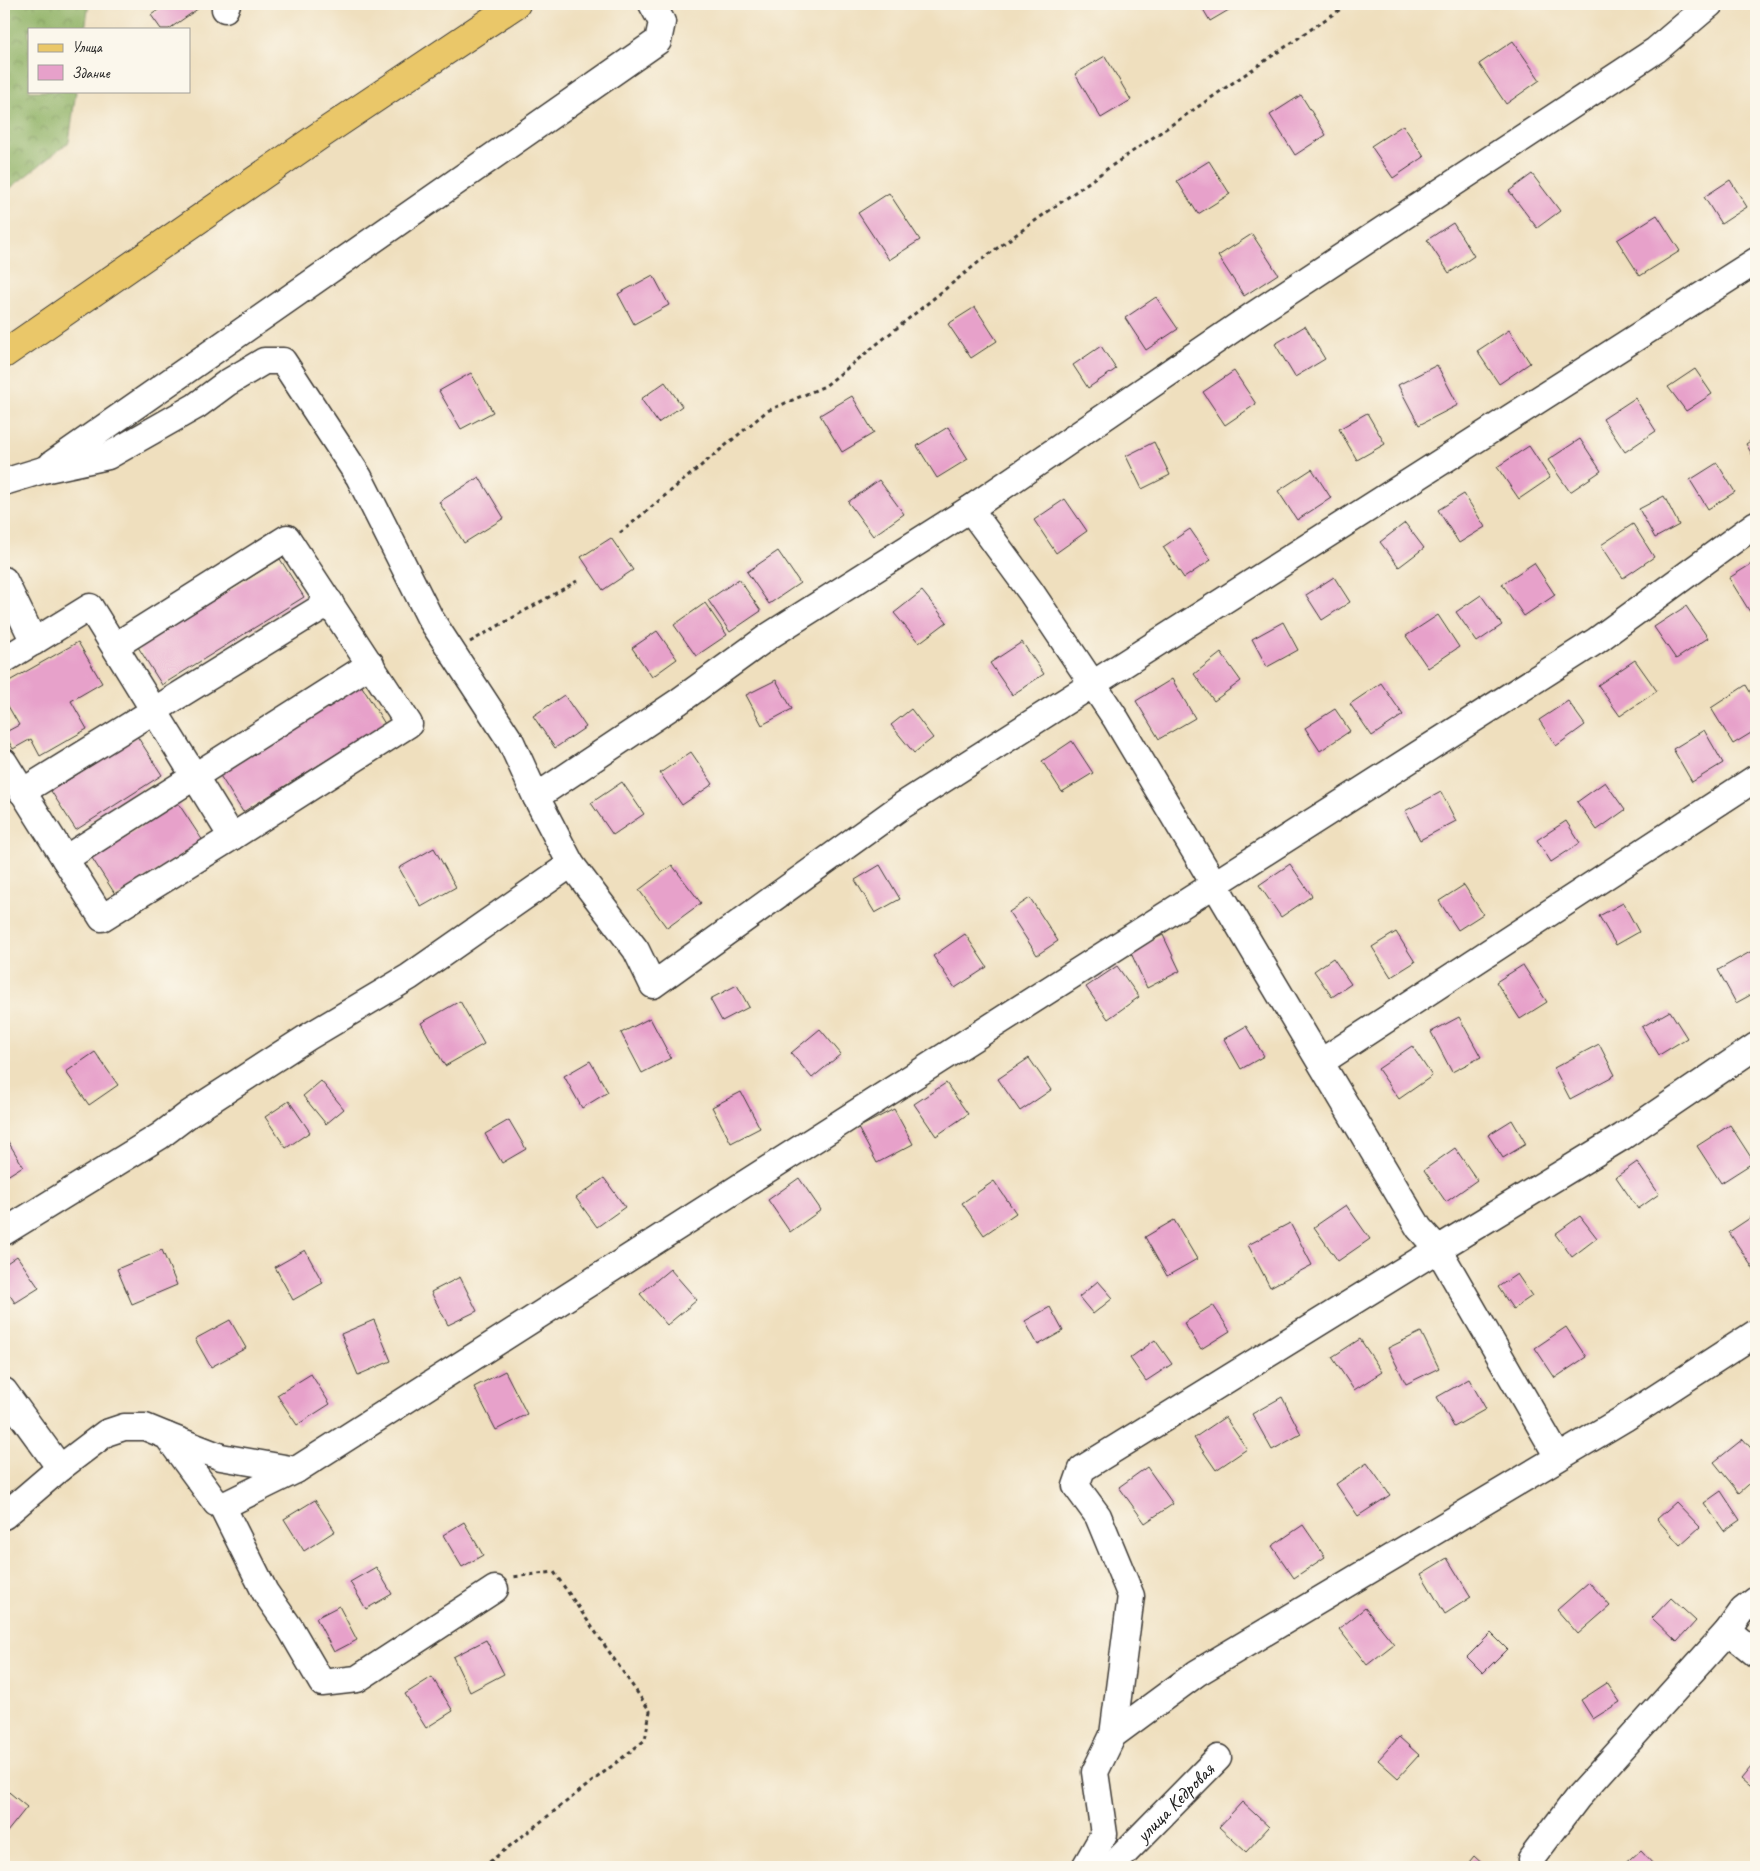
<svg xmlns="http://www.w3.org/2000/svg" width="1760" height="1871" font-family="Caveat,sans-serif">
  <style>
    .forest { fill: url(#forest-crowns); stroke: #566741 }
    .building { fill: #e7a1ca }
    .lines { fill: none; stroke-linecap: round; stroke-linejoin: round }
    .minor-casing { stroke: #3c3934; stroke-width: 29 }
    .major-casing { stroke: #3c3934; stroke-width: 30 }
    .path { stroke: #3c3934; stroke-width: 3; stroke-dasharray: 4 4; stroke-linecap: butt }
    .minor { stroke: #fff; stroke-width: 26 }
    .major { stroke: #eac769; stroke-width: 28 }
    .labels { text-anchor: middle; dominant-baseline: central; stroke-width: 4.5; stroke-linejoin: round; paint-order: stroke }
    .street-label { font-size: 20px; fill: #1c1c1c; stroke: #fbf7ec }
  </style>
  <defs>
    <pattern id="forest-crowns" width="20" height="18" patternUnits="userSpaceOnUse" patternTransform="scale(1.25)"><rect width="20" height="18" fill="#90b266"/><path d="M2 6a3 3 0 1 1 6 0M12 15a3 3 0 1 1 6 0" fill="none" stroke="#759053"/></pattern>
  </defs>
  <rect width="100%" height="100%" fill="#fbf7ec"/>
  <filter id="ink" filterUnits="userSpaceOnUse"><feTurbulence type="fractalNoise" baseFrequency=".02" numOctaves="2"/><feDisplacementMap in="SourceGraphic" scale="10" xChannelSelector="R" yChannelSelector="G"/><feConvolveMatrix kernelMatrix="1 2 1 2 8 2 1 2 1" color-interpolation-filters="sRGB"/></filter>
  <filter id="wash" filterUnits="userSpaceOnUse"><feTurbulence type="fractalNoise" baseFrequency=".0096" numOctaves="4" result="noise"/><feDisplacementMap in="SourceGraphic" scale="20" xChannelSelector="R" yChannelSelector="G"/><feGaussianBlur stdDeviation="1.12" result="paint"/><feColorMatrix in="noise" values="0 0 0 0 0 0 0 0 0 0 0 0 0 0 0 0 0 1.4 0 .05"/><feComposite in="paint" operator="in"/></filter>
  <g filter="url(#wash)">
    <rect width="100%" height="100%" fill="#efdfbe"/>
    <polygon class="forest" points="4,4 89,4 85,29 29,29 29,91 76,91 69,142 4,193"/>
    <g id="blocks">
      <g class="building">
        <polygon points="158,4 196,4 199,8 169,29 161,29 151,15 161,8"/>
        <polygon points="1200,4 1239,4 1210,21"/>
        <polygon points="1513,41 1540,80 1506,104 1479,64"/>
        <polygon points="1105,56 1131,100 1101,118 1075,74"/>
        <polygon points="1301,95 1326,135 1295,155 1270,115"/>
        <polygon points="1403,125 1424,157 1393,178 1371,146"/>
        <polygon points="1209,161 1230,194 1198,214 1177,181"/>
        <polygon points="1532,174 1560,211 1537,228 1509,191"/>
        <polygon points="1730,180 1747,207 1721,224 1704,197"/>
        <polygon points="889,193 920,240 889,260 858,213"/>
        <polygon points="1657,215 1680,251 1640,276 1617,240"/>
        <polygon points="1453,223 1474,256 1449,273 1427,240"/>
        <polygon points="1252,234 1278,274 1244,296 1218,256"/>
        <polygon points="653,275 669,305 634,324 618,294"/>
        <polygon points="1156,297 1178,329 1146,350 1125,318"/>
        <polygon points="975,307 997,341 971,358 948,324"/>
        <polygon points="1305,326 1325,359 1295,377 1275,344"/>
        <polygon points="1509,330 1530,363 1499,384 1477,351"/>
        <polygon points="1101,346 1116,369 1088,388 1073,365"/>
        <polygon points="1437,365 1458,405 1419,425 1398,385"/>
        <polygon points="1695,369 1712,394 1686,411 1668,387"/>
        <polygon points="1234,371 1256,404 1225,425 1203,392"/>
        <polygon points="471,373 493,412 461,429 439,391"/>
        <polygon points="665,382 682,406 658,423 641,399"/>
        <polygon points="852,396 874,433 842,452 820,415"/>
        <polygon points="1635,398 1656,431 1625,452 1603,419"/>
        <polygon points="1367,413 1385,444 1357,460 1339,429"/>
        <polygon points="948,427 968,459 937,478 917,446"/>
        <polygon points="1756,437 1756,461 1746,444"/>
        <polygon points="1580,439 1601,471 1570,492 1548,460"/>
        <polygon points="1154,442 1170,475 1142,489 1126,456"/>
        <polygon points="1529,446 1550,478 1519,499 1497,467"/>
        <polygon points="1717,463 1735,492 1708,509 1690,480"/>
        <polygon points="1312,469 1331,498 1297,520 1278,491"/>
        <polygon points="479,477 504,518 464,543 439,502"/>
        <polygon points="879,480 904,514 873,536 848,502"/>
        <polygon points="1464,494 1485,527 1459,543 1438,510"/>
        <polygon points="1664,496 1679,525 1655,538 1639,509"/>
        <polygon points="1065,499 1087,531 1056,553 1034,520"/>
        <polygon points="1405,523 1424,548 1399,567 1380,542"/>
        <polygon points="1633,524 1654,557 1623,578 1601,545"/>
        <polygon points="1190,529 1211,560 1184,578 1163,547"/>
        <polygon points="611,538 633,570 603,590 581,557"/>
        <polygon points="778,551 800,583 769,604 747,572"/>
        <polygon points="280,559 304,597 162,685 138,647"/>
        <polygon points="1534,563 1555,595 1524,616 1502,584"/>
        <polygon points="1753,563 1756,569 1756,608 1750,612 1729,578"/>
        <polygon points="1334,577 1350,602 1322,620 1306,595"/>
        <polygon points="739,579 761,611 730,632 708,600"/>
        <polygon points="922,591 947,622 919,643 894,613"/>
        <polygon points="1481,595 1502,625 1477,642 1456,612"/>
        <polygon points="705,603 727,635 696,656 674,625"/>
        <polygon points="1686,606 1708,638 1676,659 1654,627"/>
        <polygon points="1438,615 1459,647 1428,668 1406,636"/>
        <polygon points="1283,622 1298,650 1267,667 1252,639"/>
        <polygon points="657,631 677,659 652,677 632,648"/>
        <polygon points="78,642 102,683 71,701 87,729 40,756 31,739 13,749 4,733 19,725 4,699 4,684"/>
        <polygon points="1022,642 1044,674 1012,695 990,663"/>
        <polygon points="1221,653 1241,681 1214,701 1194,674"/>
        <polygon points="1635,660 1657,691 1620,716 1598,685"/>
        <polygon points="1172,679 1195,718 1159,739 1136,701"/>
        <polygon points="776,680 792,709 762,725 746,695"/>
        <polygon points="1381,683 1403,715 1372,736 1350,704"/>
        <polygon points="361,685 385,724 243,812 219,774"/>
        <polygon points="1746,685 1756,702 1756,730 1733,744 1711,708"/>
        <polygon points="564,695 586,727 555,748 533,716"/>
        <polygon points="1568,701 1585,725 1556,746 1539,720"/>
        <polygon points="911,709 933,738 914,753 891,725"/>
        <polygon points="1335,709 1350,731 1320,751 1305,728"/>
        <polygon points="1704,730 1723,763 1692,782 1673,749"/>
        <polygon points="137,736 162,775 76,830 51,791"/>
        <polygon points="1072,741 1093,773 1062,792 1042,761"/>
        <polygon points="691,752 713,784 682,805 660,773"/>
        <polygon points="622,782 644,814 613,835 591,803"/>
        <polygon points="1605,782 1625,810 1597,830 1577,802"/>
        <polygon points="1441,792 1456,821 1420,840 1405,811"/>
        <polygon points="178,803 203,841 117,897 92,858"/>
        <polygon points="1566,821 1580,843 1551,862 1537,840"/>
        <polygon points="434,848 456,887 421,907 399,868"/>
        <polygon points="1290,864 1312,896 1281,917 1259,885"/>
        <polygon points="672,865 701,903 667,928 639,890"/>
        <polygon points="880,865 900,899 875,913 855,880"/>
        <polygon points="1464,885 1483,914 1458,930 1439,901"/>
        <polygon points="1030,898 1058,941 1037,955 1009,912"/>
        <polygon points="1623,903 1639,932 1616,945 1599,916"/>
        <polygon points="1396,932 1415,962 1391,977 1372,947"/>
        <polygon points="965,934 987,967 955,988 933,956"/>
        <polygon points="1163,935 1180,971 1147,988 1130,951"/>
        <polygon points="1752,951 1756,959 1756,992 1736,1003 1718,970"/>
        <polygon points="1333,958 1351,984 1332,997 1314,971"/>
        <polygon points="1523,965 1547,1002 1520,1019 1496,982"/>
        <polygon points="1117,966 1139,997 1108,1019 1086,987"/>
        <polygon points="737,985 749,1007 722,1021 710,999"/>
        <polygon points="460,1001 484,1044 445,1066 421,1023"/>
        <polygon points="1670,1011 1687,1038 1659,1055 1642,1027"/>
        <polygon points="1459,1017 1481,1057 1452,1072 1431,1032"/>
        <polygon points="650,1018 671,1058 642,1073 621,1033"/>
        <polygon points="1246,1026 1264,1056 1241,1069 1224,1039"/>
        <polygon points="820,1029 841,1054 812,1078 791,1053"/>
        <polygon points="1599,1044 1615,1075 1570,1099 1554,1068"/>
        <polygon points="1412,1046 1432,1076 1399,1099 1378,1069"/>
        <polygon points="95,1052 118,1085 89,1105 66,1072"/>
        <polygon points="1029,1058 1051,1090 1020,1111 998,1079"/>
        <polygon points="590,1061 608,1092 582,1108 564,1076"/>
        <polygon points="321,1081 344,1109 326,1124 303,1096"/>
        <polygon points="946,1083 968,1114 936,1136 914,1104"/>
        <polygon points="741,1092 760,1128 731,1143 712,1107"/>
        <polygon points="289,1101 310,1132 286,1148 265,1117"/>
        <polygon points="894,1109 913,1144 877,1163 858,1128"/>
        <polygon points="509,1120 526,1149 502,1163 485,1134"/>
        <polygon points="1512,1120 1526,1144 1503,1158 1488,1135"/>
        <polygon points="1730,1125 1754,1162 1721,1183 1697,1146"/>
        <polygon points="4,1135 23,1166 4,1178"/>
        <polygon points="1455,1148 1477,1180 1446,1202 1424,1170"/>
        <polygon points="1637,1162 1659,1194 1638,1209 1616,1177"/>
        <polygon points="604,1178 625,1207 597,1227 576,1198"/>
        <polygon points="799,1178 821,1210 790,1232 768,1200"/>
        <polygon points="994,1181 1016,1213 984,1235 962,1203"/>
        <polygon points="1346,1205 1370,1239 1338,1261 1314,1227"/>
        <polygon points="1756,1214 1756,1273 1729,1232"/>
        <polygon points="1580,1216 1597,1238 1572,1257 1555,1234"/>
        <polygon points="1174,1220 1197,1259 1167,1276 1145,1237"/>
        <polygon points="1290,1223 1312,1265 1270,1287 1248,1245"/>
        <polygon points="162,1250 177,1285 132,1304 117,1269"/>
        <polygon points="305,1250 323,1283 293,1300 275,1267"/>
        <polygon points="17,1256 39,1288 15,1303 4,1286 4,1265"/>
        <polygon points="670,1269 697,1300 667,1325 640,1294"/>
        <polygon points="1517,1274 1532,1296 1513,1309 1498,1287"/>
        <polygon points="460,1277 477,1311 448,1325 431,1292"/>
        <polygon points="1098,1281 1113,1298 1093,1314 1079,1297"/>
        <polygon points="1213,1305 1230,1331 1201,1349 1184,1323"/>
        <polygon points="1050,1307 1063,1331 1038,1345 1025,1321"/>
        <polygon points="230,1320 246,1348 211,1367 195,1339"/>
        <polygon points="374,1320 391,1361 358,1375 341,1334"/>
        <polygon points="1566,1327 1586,1357 1555,1378 1535,1348"/>
        <polygon points="1421,1332 1439,1368 1406,1384 1388,1348"/>
        <polygon points="1360,1339 1382,1372 1354,1390 1332,1357"/>
        <polygon points="1155,1340 1172,1364 1146,1381 1130,1358"/>
        <polygon points="505,1371 527,1414 496,1430 474,1387"/>
        <polygon points="311,1374 330,1404 297,1425 277,1395"/>
        <polygon points="1469,1379 1486,1409 1454,1427 1437,1397"/>
        <polygon points="1282,1397 1301,1434 1272,1450 1252,1414"/>
        <polygon points="1225,1417 1247,1449 1216,1470 1194,1438"/>
        <polygon points="1743,1439 1756,1454 1756,1478 1739,1493 1714,1462"/>
        <polygon points="1367,1463 1390,1495 1358,1516 1336,1484"/>
        <polygon points="1147,1467 1173,1504 1145,1523 1119,1487"/>
        <polygon points="1721,1491 1740,1520 1724,1531 1704,1503"/>
        <polygon points="315,1500 335,1531 304,1551 284,1519"/>
        <polygon points="1676,1502 1700,1527 1680,1545 1657,1519"/>
        <polygon points="464,1522 483,1555 462,1567 443,1535"/>
        <polygon points="1303,1525 1325,1557 1294,1578 1272,1546"/>
        <polygon points="1447,1558 1471,1597 1445,1614 1421,1574"/>
        <polygon points="376,1567 392,1594 366,1609 350,1582"/>
        <polygon points="1589,1582 1610,1606 1578,1634 1557,1610"/>
        <polygon points="1671,1598 1696,1621 1677,1642 1652,1618"/>
        <polygon points="339,1606 357,1640 334,1652 316,1618"/>
        <polygon points="1365,1608 1394,1644 1367,1665 1339,1629"/>
        <polygon points="1491,1633 1507,1649 1483,1673 1467,1657"/>
        <polygon points="486,1640 504,1674 470,1692 453,1657"/>
        <polygon points="432,1677 453,1711 426,1728 405,1694"/>
        <polygon points="1607,1683 1620,1702 1593,1719 1581,1700"/>
        <polygon points="1399,1737 1419,1755 1398,1778 1378,1760"/>
        <polygon points="1756,1761 1756,1792 1741,1779"/>
        <polygon points="4,1788 27,1807 7,1832 4,1829"/>
        <polygon points="1242,1802 1269,1827 1246,1852 1219,1827"/>
        <polygon points="1640,1850 1655,1866 1621,1867"/>
        <polygon points="1474,1856 1486,1867 1465,1867"/>
      </g>
    </g>
  </g>
  <g filter="url(#ink)">
    <use href="#blocks" fill-opacity="0" stroke="#3c3934" stroke-width="1"/>
    <g class="lines">
      <g class="minor-casing">
        <g id="minor">
          <polyline points="1710,4 1656,50 1252,316 970,509 769,636 678,702 536,797 571,864 636,950 653,985 903,805 1756,261"/>
          <polyline points="225,9 227,4"/>
          <polyline points="52,464 658,41 662,22 652,4"/>
          <polyline points="4,482 43,470 108,456 196,406 227,383 264,361 283,361 359,477 430,618 511,742 536,797"/>
          <polyline points="970,509 1031,592 1116,719 1419,1228 1438,1249 1622,1137 1756,1046"/>
          <polyline points="4,580 34,642"/>
          <polyline points="115,646 287,538 409,724 232,837"/>
          <polyline points="4,660 90,607 232,837 102,918 4,762"/>
          <polyline points="22,792 330,602"/>
          <polyline points="65,859 371,664"/>
          <polyline points="1321,1062 1756,778"/>
          <polyline points="4,1232 160,1136 189,1114 308,1037 409,977 571,864"/>
          <polyline points="4,1391 60,1468 106,1433 124,1427 145,1427 167,1436 216,1503 227,1504 296,1470 1596,641 1756,524"/>
          <polyline points="167,1436 221,1457 296,1470"/>
          <polyline points="221,1504 265,1592 290,1628 322,1683 357,1679 495,1589"/>
          <polyline points="4,1516 60,1468"/>
          <polyline points="1728,1631 1756,1654"/>
          <polyline points="1113,1735 1131,1596 1098,1516 1076,1486 1082,1469 1438,1249 1558,1457"/>
          <polyline points="1531,1859 1578,1797 1728,1631 1743,1610 1756,1600"/>
          <polyline points="1085,1867 1104,1834 1095,1772 1113,1735 1197,1673 1625,1418 1756,1333"/>
          <path id="s1" d="M1111 1867 1218 1758"/>
        </g>
      </g>
      <g class="major-casing">
        <polyline id="major" points="4,354 319,136 516,4"/>
      </g>
      <g class="path">
        <polyline points="620,533 767,411 825,386 985,257 1107,169 1348,4"/>
        <polyline points="470,642 577,581"/>
        <polyline points="483,1867 645,1740 650,1711 554,1572 512,1577"/>
      </g>
      <use href="#minor" class="minor"/>
      <use href="#major" class="major"/>
    </g>
  </g>
  <g class="labels">
    <g class="street-label">
      <text stroke="none"><textPath href="#s1" startOffset="91">улица Кедровая</textPath></text>
    </g>
  </g>
  <rect width="1760" height="1871" fill="none" stroke="#fbf7ec" stroke-width="20"/>
  <rect x="28" y="28" width="162" height="65" fill="#fbf7ec" stroke="#a29f99"/>
  <rect x="38" y="44" width="25" height="8" fill="#eac769" stroke="#a29f99"/>
  <text x="72" y="52" font-size="15" fill="#1c1c1c">Улица</text>
  <rect x="38" y="65" width="25" height="15" fill="#e7a1ca" stroke="#a29f99"/>
  <text x="72" y="78" font-size="15" fill="#1c1c1c">Здание</text>
</svg>
